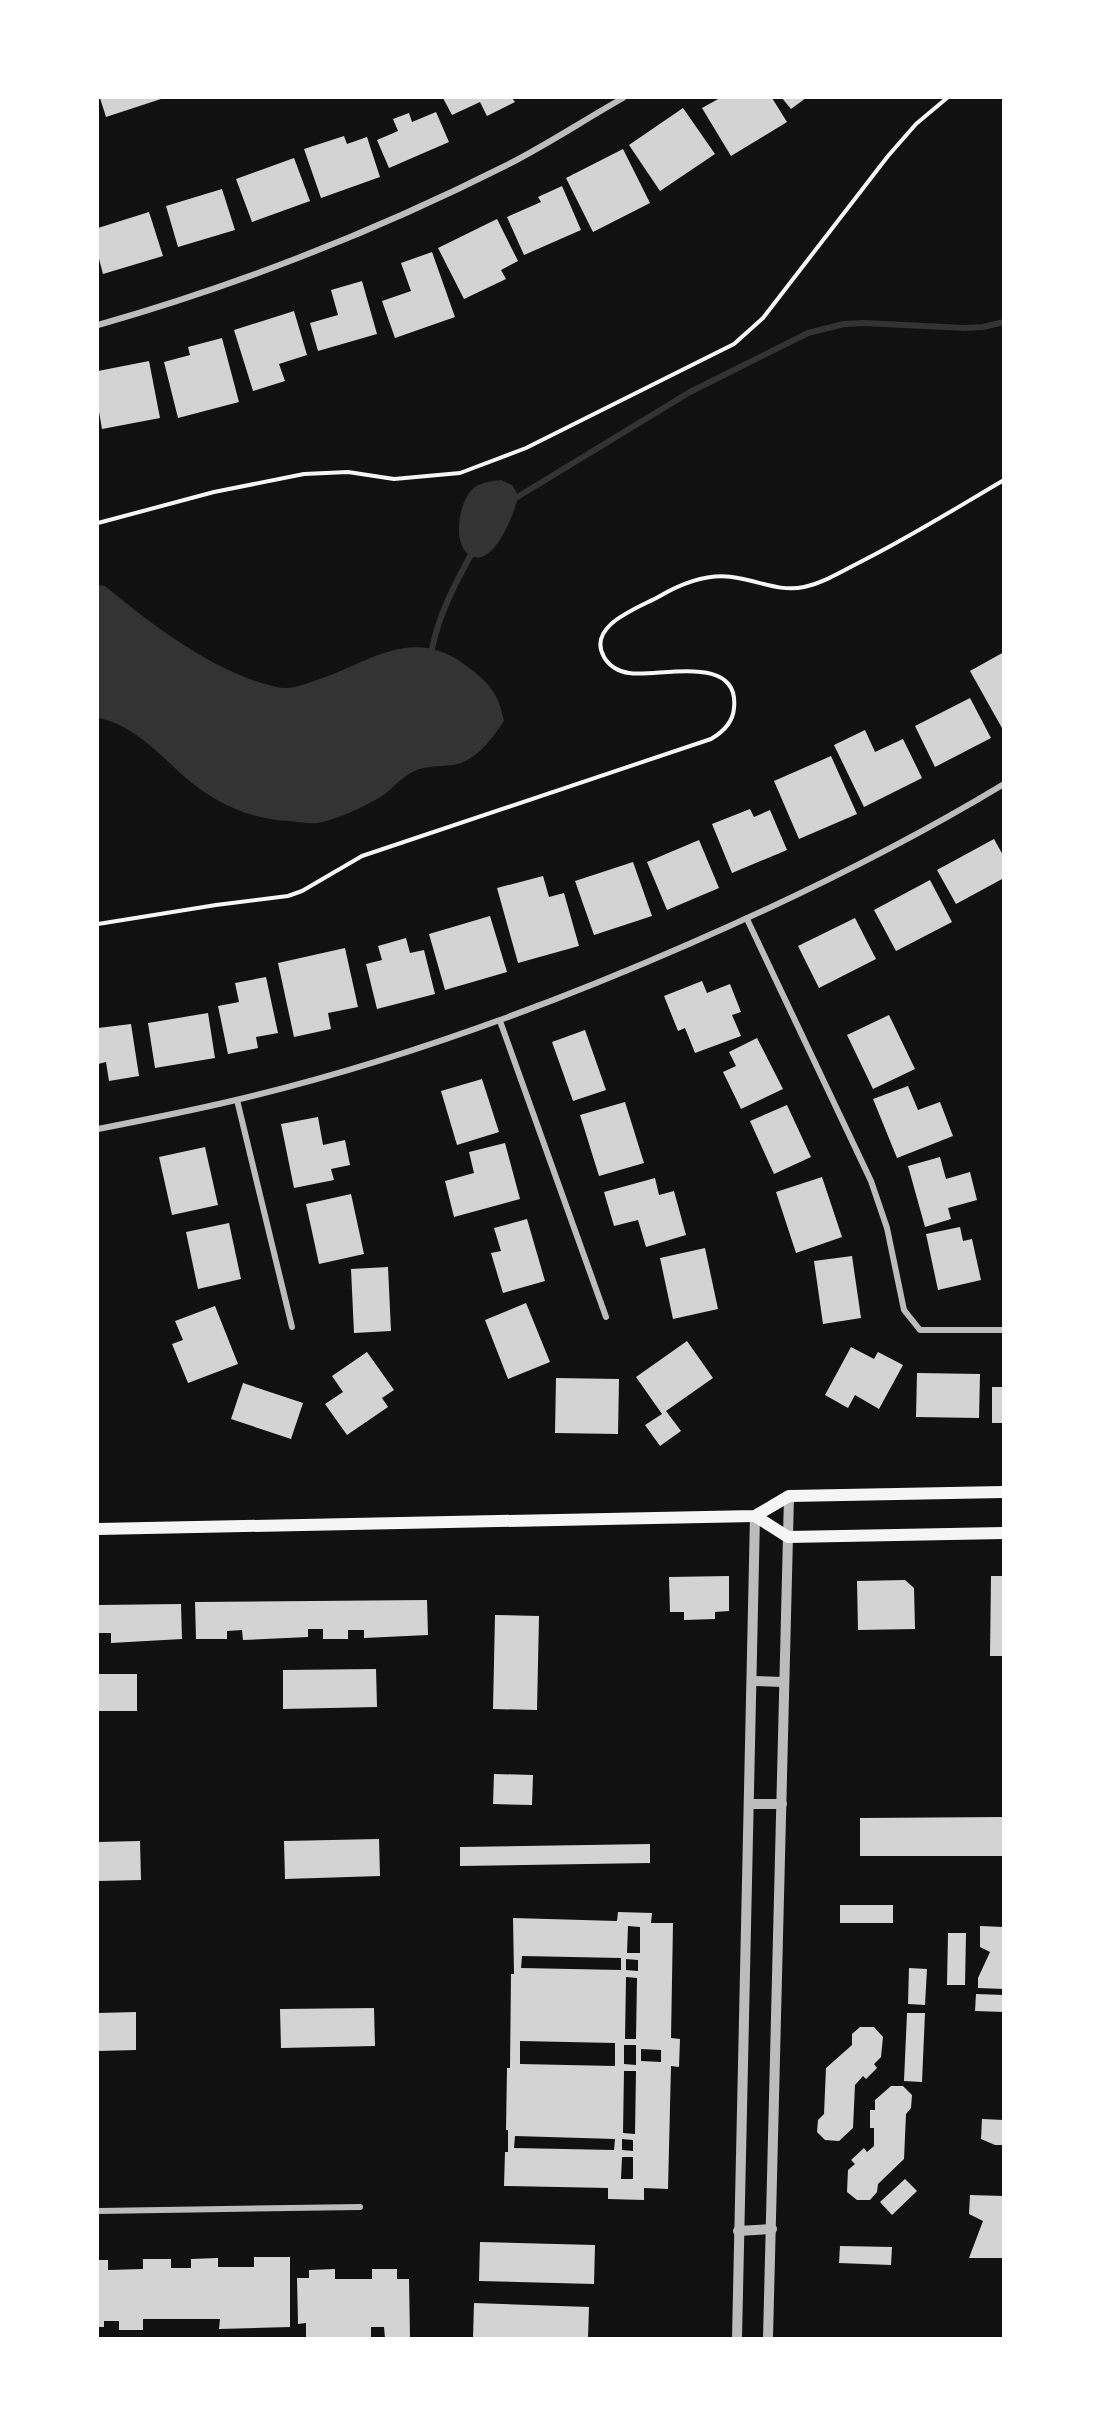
<svg xmlns="http://www.w3.org/2000/svg" width="1101" height="2436" font-family="'Source Sans 3',sans-serif">
  <style>
    .water { fill: #333 }
    .lines { fill: none; stroke-linecap: round; stroke-linejoin: round }
    .stream { stroke: #333; stroke-width: 6 }
    .building { fill: #d3d3d3; fill-rule: evenodd }
    .path { stroke: #f5f5f5; stroke-width: 4 }
    .minor { stroke: #bcbcbc; stroke-width: 6 }
    .tertiary { stroke: #bcbcbc; stroke-width: 10 }
    .secondary { stroke: #f5f5f5; stroke-width: 12 }
  </style>
  <rect width="100%" height="100%" fill="#111"/>
  <g class="water">
    <path d="M501 480 512 485 518 495C516 511 492 573 468 554 452 542 459 498 475 487 482 482 493 481 501 480Z"/>
    <path d="M98 585 105 586C152 625 215 673 276 687 288 690 300 686 311 682 366 666 411 622 468 667 491 685 498 693 504 721 492 739 475 762 453 765 437 767 423 765 409 774 397 781 388 794 377 799 359 809 338 819 318 823 309 824 299 822 290 821 245 819 209 800 177 770 155 749 128 723 98 718Z"/>
  </g>
  <g class="lines">
    <g class="stream">
      <polyline points="514,499 690,392 808,333 844,324 864,323 965,328 983,327 1004,322"/>
      <path d="M432 649C439 613 456 582 474 549"/>
    </g>
  </g>
  <g class="building">
    <polygon points="100,98 164,98 106,117"/>
    <polygon points="443,98 512,98 515,102 487,116 480,102 452,115"/>
    <polygon points="720,98 772,98 787,122 731,156 702,108"/>
    <polygon points="782,98 806,98 791,109"/>
    <polygon points="683,108 715,154 660,191 629,145"/>
    <polygon points="436,112 449,142 389,168 377,140 398,131 393,119 409,113 412,122"/>
    <polygon points="344,136 347,144 367,137 380,177 321,198 304,149"/>
    <polygon points="623,149 650,203 593,232 566,178"/>
    <polygon points="294,158 310,201 252,222 236,179"/>
    <polygon points="562,186 581,230 524,255 507,217 541,202 538,197"/>
    <polygon points="222,189 235,230 178,247 166,206"/>
    <polygon points="149,212 163,256 103,274 98,255 98,228"/>
    <polygon points="497,219 518,261 501,270 506,279 464,299 438,248"/>
    <polygon points="432,252 455,317 395,338 382,301 411,291 401,263"/>
    <polygon points="362,281 377,334 318,351 310,323 338,315 331,290"/>
    <polygon points="294,311 307,355 279,364 285,381 253,391 234,330"/>
    <polygon points="222,338 239,402 178,418 164,362 190,355 188,347"/>
    <polygon points="149,361 160,418 102,429 98,406 98,371"/>
    <polygon points="1004,652 1004,727 1002,728 970,671"/>
    <polygon points="970,698 991,738 935,767 915,726"/>
    <polygon points="865,730 875,752 903,739 922,778 864,807 834,745"/>
    <polygon points="831,756 857,814 799,839 774,781"/>
    <polygon points="750,809 754,817 770,810 787,850 732,873 712,824"/>
    <polygon points="994,839 1004,857 1004,878 956,904 937,870"/>
    <polygon points="699,840 719,888 667,910 647,862"/>
    <polygon points="633,862 652,916 594,935 575,881"/>
    <polygon points="543,876 549,897 564,893 579,946 518,963 497,888"/>
    <polygon points="930,880 952,922 896,951 874,910"/>
    <polygon points="490,916 507,972 445,990 429,934"/>
    <polygon points="855,918 876,959 819,988 798,946"/>
    <polygon points="406,938 410,953 424,950 435,994 377,1009 366,964 382,960 378,946"/>
    <polygon points="345,948 358,1007 328,1013 331,1029 294,1037 278,963"/>
    <polygon points="266,977 278,1033 256,1037 258,1048 228,1054 218,1006 239,1002 235,983"/>
    <polygon points="702,981 707,993 730,984 741,1012 732,1015 741,1036 695,1053 685,1028 678,1031 664,996"/>
    <polygon points="208,1013 215,1058 155,1068 148,1023"/>
    <polygon points="889,1015 915,1069 873,1089 847,1035"/>
    <polygon points="131,1024 139,1076 109,1081 106,1062 98,1064 98,1028"/>
    <polygon points="585,1030 606,1090 573,1101 552,1042"/>
    <polygon points="757,1038 783,1089 741,1109 723,1072 736,1066 729,1052"/>
    <polygon points="482,1079 499,1132 457,1145 441,1091"/>
    <polygon points="908,1086 918,1110 940,1102 953,1136 897,1158 873,1099"/>
    <polygon points="625,1102 644,1163 599,1176 580,1115"/>
    <polygon points="787,1105 811,1157 774,1174 750,1121"/>
    <polygon points="318,1117 323,1145 345,1140 350,1165 331,1169 334,1180 294,1188 281,1124"/>
    <polygon points="505,1143 520,1199 454,1217 445,1181 474,1173 469,1152"/>
    <polygon points="205,1147 218,1205 172,1215 159,1157"/>
    <polygon points="940,1157 946,1179 970,1172 977,1200 948,1208 951,1219 925,1227 908,1166"/>
    <polygon points="822,1177 842,1237 796,1253 776,1192"/>
    <polygon points="655,1178 659,1195 674,1191 686,1235 646,1247 638,1220 614,1226 604,1192"/>
    <polygon points="351,1194 364,1254 319,1264 306,1204"/>
    <polygon points="527,1219 545,1281 503,1293 491,1253 501,1251 494,1228"/>
    <polygon points="229,1223 241,1279 198,1289 186,1232"/>
    <polygon points="960,1227 963,1241 972,1239 981,1280 938,1290 926,1234"/>
    <polygon points="705,1248 718,1309 673,1319 660,1258"/>
    <polygon points="852,1256 861,1318 823,1324 814,1261"/>
    <polygon points="388,1267 391,1331 354,1333 351,1269"/>
    <polygon points="526,1303 550,1362 508,1379 485,1320"/>
    <polygon points="215,1306 238,1364 188,1383 172,1344 183,1340 175,1321"/>
    <polygon points="687,1341 713,1378 666,1411 681,1431 660,1446 645,1425 662,1414 636,1377"/>
    <polygon points="851,1347 874,1359 878,1352 903,1365 879,1409 855,1395 848,1408 825,1395"/>
    <polygon points="367,1352 394,1390 382,1398 388,1407 347,1435 325,1404 343,1392 332,1376"/>
    <polygon points="917,1373 980,1374 979,1418 916,1417"/>
    <polygon points="556,1378 619,1379 618,1434 555,1433"/>
    <polygon points="243,1383 303,1403 291,1439 231,1419"/>
    <rect x="992" y="1387" width="12" height="36"/>
    <polygon points="729,1576 729,1611 715,1612 715,1619 684,1620 684,1612 670,1612 669,1577"/>
    <polygon points="991,1576 1004,1576 1004,1656 990,1656"/>
    <polygon points="905,1580 914,1588 915,1629 858,1630 857,1581"/>
    <polygon points="427,1600 428,1635 364,1638 364,1630 348,1630 348,1639 323,1639 323,1629 308,1629 308,1637 243,1640 242,1630 227,1631 227,1639 196,1639 195,1602"/>
    <polygon points="181,1604 182,1639 111,1643 111,1633 98,1633 98,1605"/>
    <polygon points="495,1615 539,1616 537,1710 493,1709"/>
    <polygon points="376,1669 377,1707 283,1709 283,1670"/>
    <rect x="98" y="1674" width="39" height="37"/>
    <polygon points="494,1774 533,1775 532,1805 493,1804"/>
    <polygon points="1004,1817 1004,1856 860,1856 860,1818"/>
    <polygon points="379,1839 380,1876 285,1879 284,1841"/>
    <polygon points="140,1841 141,1880 98,1881 98,1842"/>
    <polygon points="650,1844 650,1863 460,1866 460,1847"/>
    <rect x="840" y="1905" width="53" height="18"/>
    <path d="M618 1912 652 1913 651 1923H673L671 2038 680 2039 679 2067 671 2066 668 2189 644 2188V2200L608 2199V2188L504 2186 505 2152H508V2130H506L507 2068H510L511 1974H514L513 1918 617 1921ZM628 1926 640 1927V1953H627ZM522 1956 621 1958V1970L521 1968ZM626 1959 638 1960V1971L626 1970ZM626 1977 637 1978 636 2039H625ZM520 2041 615 2043V2066L520 2064ZM624 2045H636V2065L624 2064ZM641 2049 661 2050V2062L641 2061ZM624 2071H636L635 2134 623 2133ZM515 2136 615 2139 614 2150 514 2148ZM622 2139 633 2140V2151L622 2150ZM622 2157H633V2179H621Z"/>
    <polygon points="980,1926 1004,1927 1004,1989 978,1988 978,1978 990,1952 980,1947"/>
    <polygon points="948,1933 966,1933 965,1985 947,1985"/>
    <polygon points="909,1968 927,1969 925,2005 908,2004"/>
    <polygon points="976,1994 1004,1995 1004,2012 975,2011"/>
    <polygon points="374,2008 375,2046 281,2048 280,2009"/>
    <polygon points="136,2012 136,2050 98,2051 98,2013"/>
    <polygon points="907,2013 925,2013 922,2082 904,2081"/>
    <polygon points="860,2027 874,2027 883,2037 881,2057 874,2064 877,2068 866,2079 863,2076 855,2085 853,2128 839,2141 825,2140 817,2132 818,2120 824,2114 826,2068 852,2045 852,2034"/>
    <polygon points="891,2086 903,2086 912,2095 911,2108 906,2114 904,2159 878,2184 877,2192 870,2200 857,2200 847,2192 848,2170 855,2164 851,2160 864,2148 867,2152 874,2146 874,2128 870,2128 870,2110 875,2110 875,2100"/>
    <polygon points="982,2119 1004,2120 1004,2145 995,2145 981,2139"/>
    <polygon points="905,2179 917,2191 892,2215 880,2202"/>
    <polygon points="970,2195 1004,2196 1004,2258 969,2258 983,2221 969,2214"/>
    <polygon points="480,2242 595,2245 594,2284 479,2281"/>
    <polygon points="840,2246 892,2247 891,2265 839,2263"/>
    <polygon points="254,2257 290,2257 290,2327 219,2329 220,2319 143,2319 143,2330 119,2330 119,2321 104,2321 104,2327 98,2327 98,2260 108,2260 108,2270 143,2269 143,2259 171,2259 171,2268 191,2268 191,2259 218,2258 218,2267 254,2267"/>
    <polygon points="335,2269 335,2279 372,2279 372,2269 397,2269 397,2279 409,2279 410,2338 385,2338 384,2327 371,2327 371,2338 306,2338 306,2323 298,2324 297,2278 309,2278 309,2270"/>
    <polygon points="474,2303 589,2307 588,2338 473,2338"/>
  </g>
  <g class="lines">
    <g class="path">
      <polyline points="98,523 214,492 304,474 348,472 394,479 460,473 526,448 734,344 763,318 888,156 916,124 947,98"/>
      <path d="M98 924 216 905 288 896 302 891 362 856 711 739C723 732 733 723 734 708 740 652 657 678 629 673 619 672 609 666 604 657 586 625 639 608 660 596 684 582 711 572 738 578 761 582 781 592 804 587 826 582 846 569 866 559 913 535 958 507 1004 480"/>
    </g>
    <g class="minor">
      <path d="M98 325C238 285 374 232 505 166 545 146 584 120 623 98"/>
      <polyline points="747,919 871,1181 887,1228 904,1310 920,1330 1004,1330"/>
      <polyline points="500,1021 606,1317"/>
      <polyline points="237,1100 292,1327"/>
      <path d="M98 1129C144 1120 190 1111 236 1100 392 1063 543 1008 689 944 797 897 903 845 1004 784"/>
      <polyline points="98,2211 360,2207"/>
    </g>
    <g class="tertiary">
      <polyline points="753,1681 783,1682"/>
      <polyline points="751,1804 782,1804"/>
      <polyline points="738,2231 772,2229"/>
      <polyline points="737,2338 755,1516"/>
      <polyline points="768,2338 789,1496"/>
    </g>
    <g class="secondary">
      <polyline points="755,1516 788,1537 1004,1533"/>
      <polyline points="98,1529 755,1516 789,1496 1004,1492"/>
    </g>
  </g>
  <rect width="1101" height="2436" fill="none" stroke="#ffffff" stroke-width="198"/>
</svg>
